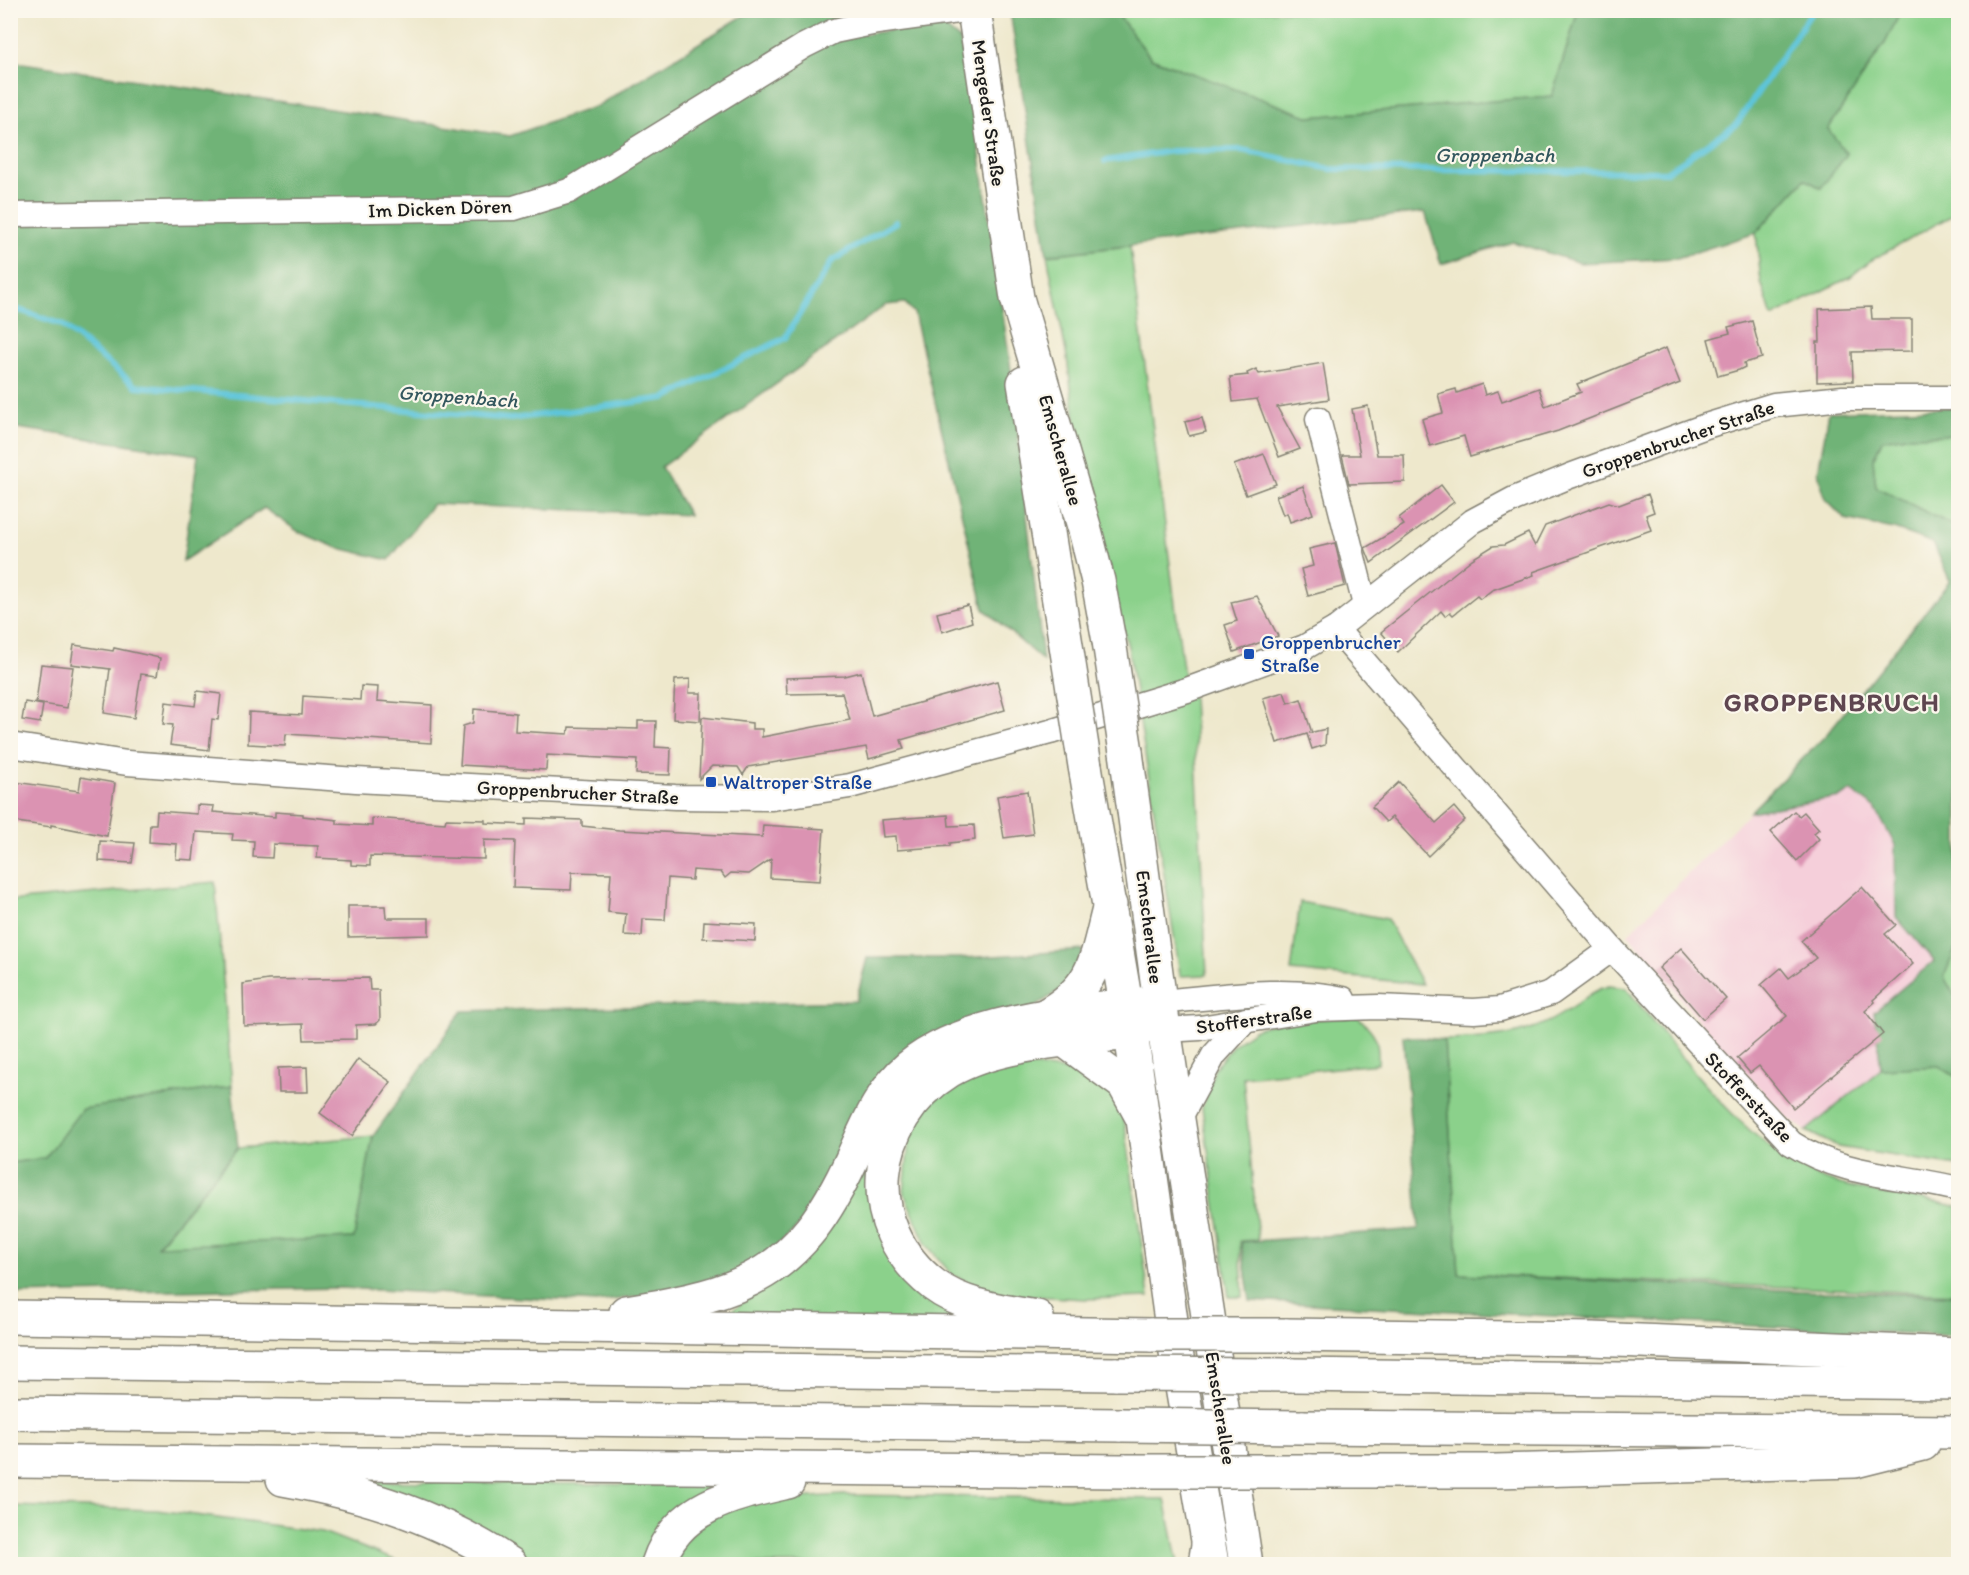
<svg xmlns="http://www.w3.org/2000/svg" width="1969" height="1575" font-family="Itim,sans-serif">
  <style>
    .built { fill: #f5cfda }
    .green { fill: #8bd18b; stroke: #547654; stroke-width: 1.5 }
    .forest { fill: #70b377; stroke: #46684a; stroke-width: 1.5 }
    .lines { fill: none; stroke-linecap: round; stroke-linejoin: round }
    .stream { stroke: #5dc5da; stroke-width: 6 }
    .building { fill: #db93b2 }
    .minor-casing { stroke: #858274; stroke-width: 27 }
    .primary-casing { stroke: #858274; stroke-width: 36 }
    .motorway-casing { stroke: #858274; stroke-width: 36 }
    .minor { stroke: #fff; stroke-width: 24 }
    .primary { stroke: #fff; stroke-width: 33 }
    .motorway { stroke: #fff; stroke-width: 33 }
    .primary-bridge-casing { stroke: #858274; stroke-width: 36; stroke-linecap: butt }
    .motorway-bridge-casing { stroke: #858274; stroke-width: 36; stroke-linecap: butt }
    .primary-bridge { stroke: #fff; stroke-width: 33 }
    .motorway-bridge { stroke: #fff; stroke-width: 33 }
    .transit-dot { fill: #1a4fb4; stroke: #fbf7ec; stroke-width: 2 }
    .labels { text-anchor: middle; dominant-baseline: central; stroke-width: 4.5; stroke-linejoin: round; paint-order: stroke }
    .street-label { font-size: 20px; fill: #1c1c1c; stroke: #fbf7ec }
    .transit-label { font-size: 20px; fill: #164399; stroke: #fbf7ec; text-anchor: start }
    .water-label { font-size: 21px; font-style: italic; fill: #33575e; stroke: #fbf7ec }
    .district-label { font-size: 26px; font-weight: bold; letter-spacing: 1.5px; fill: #5f4650; stroke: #fbf7ec }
  </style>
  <rect width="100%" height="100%" fill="#fbf7ec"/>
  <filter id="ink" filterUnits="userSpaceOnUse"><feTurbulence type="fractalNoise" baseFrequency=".0167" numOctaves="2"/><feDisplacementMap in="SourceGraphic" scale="12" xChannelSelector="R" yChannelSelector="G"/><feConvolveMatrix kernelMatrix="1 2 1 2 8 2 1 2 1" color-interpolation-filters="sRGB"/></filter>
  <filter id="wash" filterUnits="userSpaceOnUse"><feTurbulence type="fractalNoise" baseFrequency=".008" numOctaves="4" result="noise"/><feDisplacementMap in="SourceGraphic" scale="24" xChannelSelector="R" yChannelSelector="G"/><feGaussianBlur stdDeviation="1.35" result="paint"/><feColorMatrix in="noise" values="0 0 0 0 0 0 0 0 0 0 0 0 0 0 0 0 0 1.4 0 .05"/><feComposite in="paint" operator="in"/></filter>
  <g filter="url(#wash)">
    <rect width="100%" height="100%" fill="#eee8cc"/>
    <polygon class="built" points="1851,791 1875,808 1894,844 1896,916 1934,961 1874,1011 1881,1069 1806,1131 1786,1117 1704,1028 1628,934 1750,812 1840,797"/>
    <g class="green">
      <polygon points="1115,11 1578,11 1552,96 1310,117 1151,58"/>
      <polygon points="1901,11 1958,11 1958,212 1870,261 1850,277 1772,317 1761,282 1756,233 1805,179 1821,188 1828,129 1885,43"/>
      <polygon points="1130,246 1185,684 1193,697 1207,975 1181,976 1180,974 1128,647 1082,474 1067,357 1047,255"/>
      <polygon points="1958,435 1958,528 1876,487 1873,460 1882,440 1906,436"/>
      <polygon points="215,882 232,1086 83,1109 45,1158 11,1163 10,901"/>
      <polygon points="1300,902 1387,919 1422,984 1291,971"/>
      <polygon points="1958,942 1958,1002 1944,977"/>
      <path d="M1609 986 1626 988C1679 1052 1746 1149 1825 1179 1867 1195 1915 1195 1958 1207V1294L1459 1274 1444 1040C1487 1039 1528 1037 1565 1012 1581 1003 1591 990 1609 986Z"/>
      <path d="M1358 1017C1376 1033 1379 1040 1378 1064L1243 1077 1258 1240 1240 1241 1243 1297H1229L1202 1108 1215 1068 1233 1045 1257 1028 1284 1021Z"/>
      <polygon points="1029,1066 1088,1073 1121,1097 1149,1297 1085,1299 995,1294 952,1275 926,1244 904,1193 909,1140 932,1100 955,1082"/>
      <polygon points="1939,1066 1958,1078 1958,1166 1838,1147 1806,1131 1881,1069"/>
      <polygon points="373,1136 354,1238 157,1247 238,1148"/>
      <polygon points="872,1148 921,1290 967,1327 715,1322 765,1287"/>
      <polygon points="364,1481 732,1486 780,1499 843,1495 1165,1499 1178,1564 529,1564"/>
      <polygon points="11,1506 157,1510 323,1532 405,1564 11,1564"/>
    </g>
    <g class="forest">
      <polygon points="751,11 847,11 865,34 941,24 960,40 977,135 1011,370 1043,661 984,609 914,313 905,303 886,305 661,467 689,515 433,504 389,560 335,547 299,532 264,508 183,561 198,455 11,427 10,61 510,136 597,106"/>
      <polygon points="1010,11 1115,11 1151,58 1310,117 1552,96 1578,11 1901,11 1885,43 1828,129 1847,154 1821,188 1805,179 1756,233 1677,258 1580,263 1513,242 1441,264 1425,212 1047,255"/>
      <polygon points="1958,407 1958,435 1906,436 1882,440 1873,460 1876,487 1958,528 1958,942 1944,977 1958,1002 1958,1078 1939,1066 1881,1069 1874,1012 1934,961 1896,917 1895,845 1875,808 1851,791 1840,797 1750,812 1826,735 1950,581 1933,543 1894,529 1845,519 1825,499 1818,472 1829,412"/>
      <polygon points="1084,950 1071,982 1038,1005 752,1269 690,1290 596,1302 341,1288 11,1294 10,1163 45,1158 82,1109 232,1086 238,1148 157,1246 354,1238 373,1136 462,1011 856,1001 867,958 964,958"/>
      <polygon points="1403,1036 1444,1040 1459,1274 1824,1292 1958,1295 1958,1336 1250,1301 1241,1242 1419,1229"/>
    </g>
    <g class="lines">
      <g class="stream">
        <polyline points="1105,161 1172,151 1242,150 1330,169 1666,172 1736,125 1813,10"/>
        <polyline points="10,307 61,324 136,386 511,419 665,398 785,338 832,261 896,222"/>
      </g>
    </g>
    <g id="blocks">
      <g class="building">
        <polygon points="1871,307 1872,319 1912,319 1912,351 1852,352 1853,381 1817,382 1817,342 1820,342 1819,309"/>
        <polygon points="1752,321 1762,358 1744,363 1745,367 1739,370 1718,376 1708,339 1730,333 1728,327"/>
        <polygon points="1666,348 1680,383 1558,431 1470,457 1464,436 1430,446 1422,419 1443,413 1438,394 1456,389 1457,393 1482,384 1485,395 1498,391 1502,401 1539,388 1545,406 1581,392 1577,384"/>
        <polygon points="1323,363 1329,399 1277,407 1300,449 1279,457 1257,399 1233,402 1230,377 1248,375 1247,373 1256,369 1259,374"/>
        <polygon points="1368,406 1377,455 1404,455 1405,482 1349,484 1342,455 1360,455 1352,409"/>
        <polygon points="1202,418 1206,432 1189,436 1185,422"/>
        <polygon points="1264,454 1276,484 1246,495 1234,465"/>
        <polygon points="1441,485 1454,502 1371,563 1365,548 1404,525 1399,518"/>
        <polygon points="1303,486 1313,514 1290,522 1287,513 1283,515 1276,496"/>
        <polygon points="1648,494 1654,512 1646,515 1651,530 1533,572 1534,575 1492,590 1480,599 1477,596 1453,615 1450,612 1445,616 1441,611 1398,652 1381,632 1472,559 1493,546 1504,545 1528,533 1535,546 1545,526 1609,502 1619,505"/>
        <polygon points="1335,543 1345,586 1308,596 1301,569 1313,566 1309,549"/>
        <polygon points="1257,596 1278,636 1234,652 1225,625 1237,621 1231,602"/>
        <polygon points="968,605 972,622 942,632 937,613"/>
        <polygon points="74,645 113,651 114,648 160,658 157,676 141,674 134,718 104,713 110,669 71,664"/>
        <polygon points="41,664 73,667 67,708 36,703"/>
        <polygon points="861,672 872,716 997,681 1005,710 901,740 904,749 869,759 866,747 748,767 743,775 738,767 712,766 699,779 702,717 752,723 752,729 762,729 762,737 850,720 842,693 787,694 786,678 845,676"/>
        <polygon points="690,679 689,693 701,693 700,721 673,719 675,680"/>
        <polygon points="361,686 378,687 377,701 432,705 431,743 286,734 285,746 248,744 249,712 302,715 303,696 360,700"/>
        <polygon points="197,691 221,694 218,720 212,719 209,750 170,745 173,725 163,724 166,702 195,706"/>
        <polygon points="1284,692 1288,703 1301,699 1312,733 1309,733 1326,729 1325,745 1312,749 1307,734 1277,743 1263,698"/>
        <polygon points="25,702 43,705 40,723 22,720"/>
        <polygon points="474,709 516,713 515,731 568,734 569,727 638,729 638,721 656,721 655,747 671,748 670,775 636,774 637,760 547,755 546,770 460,765 463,726 473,723"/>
        <polygon points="81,777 115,783 107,836 51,825 51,827 10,821 10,791 14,791 15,782 79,791"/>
        <polygon points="1399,782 1436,823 1454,807 1465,820 1428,856 1392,817 1386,822 1372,807"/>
        <polygon points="1027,791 1033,834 1004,838 997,796"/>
        <polygon points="197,805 214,806 213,812 275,817 275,812 303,814 303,816 337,820 337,824 372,826 372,818 445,823 446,819 485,820 485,823 526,825 526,818 582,820 582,826 619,830 762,837 763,825 824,829 820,881 770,878 771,859 749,874 731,873 725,878 721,872 693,870 692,880 668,878 665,920 643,919 642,936 624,935 626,914 608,912 611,873 572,872 571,890 513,888 515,841 484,840 484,859 370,856 370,866 351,865 351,860 317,858 318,846 273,844 272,858 253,857 254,841 232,840 233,834 196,832 193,860 176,859 177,844 149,842 150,824 156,824 157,811 197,814"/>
        <polygon points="1794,811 1799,816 1804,812 1819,829 1814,833 1819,839 1797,861 1771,832"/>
        <polygon points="948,815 949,826 974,825 975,840 950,843 950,846 897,850 896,836 883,837 881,820"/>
        <polygon points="100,841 135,843 132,863 99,861"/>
        <polygon points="1862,887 1896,925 1885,934 1913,964 1873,1000 1875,1002 1865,1011 1883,1034 1793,1108 1759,1066 1750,1073 1737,1058 1787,1016 1761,985 1781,968 1789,978 1816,958 1801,941"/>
        <polygon points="348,906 385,906 386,918 429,918 429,935 348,937"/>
        <polygon points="704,921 756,924 755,941 703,938"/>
        <polygon points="1681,948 1726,999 1703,1019 1659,968"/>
        <polygon points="369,978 370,990 379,990 380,1020 376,1024 356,1025 356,1039 304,1040 303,1024 244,1026 243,984 268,980"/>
        <polygon points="358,1059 391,1082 352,1136 320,1113"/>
        <polygon points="307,1067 308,1092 279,1092 278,1068"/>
      </g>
    </g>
  </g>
  <g filter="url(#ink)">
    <use href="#blocks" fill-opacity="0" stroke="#858274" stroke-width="1.5"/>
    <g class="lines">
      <g class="minor-casing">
        <g id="minor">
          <polyline points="10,215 514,208 569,191 804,46 834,31 877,22 965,10"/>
          <polyline points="1318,419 1365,605"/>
          <path d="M1336 629 1612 949 1791 1143C1842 1176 1902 1175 1958 1189"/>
          <polyline points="10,745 127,763 356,780 675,797 772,798 850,786 1050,732 1187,690 1305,647 1336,629 1473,521 1514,499 1570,476 1706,426 1774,405 1843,398 1958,398"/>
          <path d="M1160 1002C1220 997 1284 986 1343 999"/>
          <polyline points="1147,1031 1200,1028 1316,1009 1378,1007 1474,1011 1500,1009 1551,993 1612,949"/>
          <polyline points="1178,1121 1214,1055 1246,1020"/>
        </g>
      </g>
      <g class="primary-casing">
        <g id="primary">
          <polyline points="974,10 1017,298 1085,530 1098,581 1109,641"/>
          <polyline points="1024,383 1063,626"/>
          <polyline points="1126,752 1160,1002 1246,1564"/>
          <polyline points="1085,766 1131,1033 1172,1328 1212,1564"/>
        </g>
      </g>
      <g class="motorway-casing">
        <g id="motorway">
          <path d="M1046 1015C1097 986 1096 957 1110 905"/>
          <polyline points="1064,1040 1124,1084 1141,1115"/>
          <path d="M626 1312C746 1293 799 1275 852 1159 866 1128 881 1090 909 1067 968 1018 1084 1010 1160 1002"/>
          <polyline points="10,1317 1152,1335"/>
          <path d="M1037 1317C1003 1311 963 1307 934 1285 858 1226 870 1120 949 1071 995 1043 1078 1039 1131 1033"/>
          <polyline points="1285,1335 1592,1339 1958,1354"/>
          <polyline points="10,1362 1117,1374"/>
          <polyline points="1292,1375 1958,1383"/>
          <polyline points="10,1413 1122,1425"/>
          <polyline points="1301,1427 1958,1432"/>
          <polyline points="10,1461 1126,1471"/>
          <polyline points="1309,1471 1496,1471 1855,1461 1923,1444"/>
          <path d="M283 1479C366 1494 440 1517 510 1564"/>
          <path d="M658 1564C677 1505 735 1494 788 1482"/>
          <polyline points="1205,1564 1208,1545"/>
        </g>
      </g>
      <use href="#minor" class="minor"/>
      <use href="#primary" class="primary"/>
      <use href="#motorway" class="motorway"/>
      <g class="primary-bridge-casing">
        <g id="primary-bridge">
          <polyline points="1063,626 1085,766"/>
          <polyline points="1109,641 1126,752"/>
        </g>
      </g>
      <g class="motorway-bridge-casing">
        <g id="motorway-bridge">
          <polyline points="1152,1335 1285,1335"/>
          <polyline points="1117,1374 1292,1375"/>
          <polyline points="1122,1425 1301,1427"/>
          <polyline points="1126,1471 1309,1471"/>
        </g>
      </g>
      <use href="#primary-bridge" class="primary-bridge"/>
      <use href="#motorway-bridge" class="motorway-bridge"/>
    </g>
  </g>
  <g class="transit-dot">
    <rect x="1243" y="648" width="12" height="12" rx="3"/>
    <rect x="705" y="776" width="12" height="12" rx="3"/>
  </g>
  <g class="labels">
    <g class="street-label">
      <text transform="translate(989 113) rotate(82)">Mengeder Straße</text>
      <text transform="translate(440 208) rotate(-2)">Im Dicken Dören</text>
      <text transform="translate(1678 439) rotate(-19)">Groppenbrucher Straße</text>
      <text transform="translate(1061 450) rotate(74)">Emscherallee</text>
      <text transform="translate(578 792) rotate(3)">Groppenbrucher Straße</text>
      <text transform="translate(1150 927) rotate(83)">Emscherallee</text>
      <text transform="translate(1254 1019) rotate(-8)">Stofferstraße</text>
      <text transform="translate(1749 1097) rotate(46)">Stofferstraße</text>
      <text transform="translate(1221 1408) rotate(81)">Emscherallee</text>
    </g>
    <g class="transit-label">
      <text x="1261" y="642">Groppenbrucher<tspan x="1261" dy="23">Straße</tspan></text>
      <text x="723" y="782">Waltroper Straße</text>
    </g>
    <g class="water-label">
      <text x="1495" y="154">Groppenbach</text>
      <text transform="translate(458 396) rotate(4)">Groppenbach</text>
    </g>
    <g class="district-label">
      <text x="1832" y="702">GROPPENBRUCH</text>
    </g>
  </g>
  <rect width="1969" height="1575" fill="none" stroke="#fbf7ec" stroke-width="36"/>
</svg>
